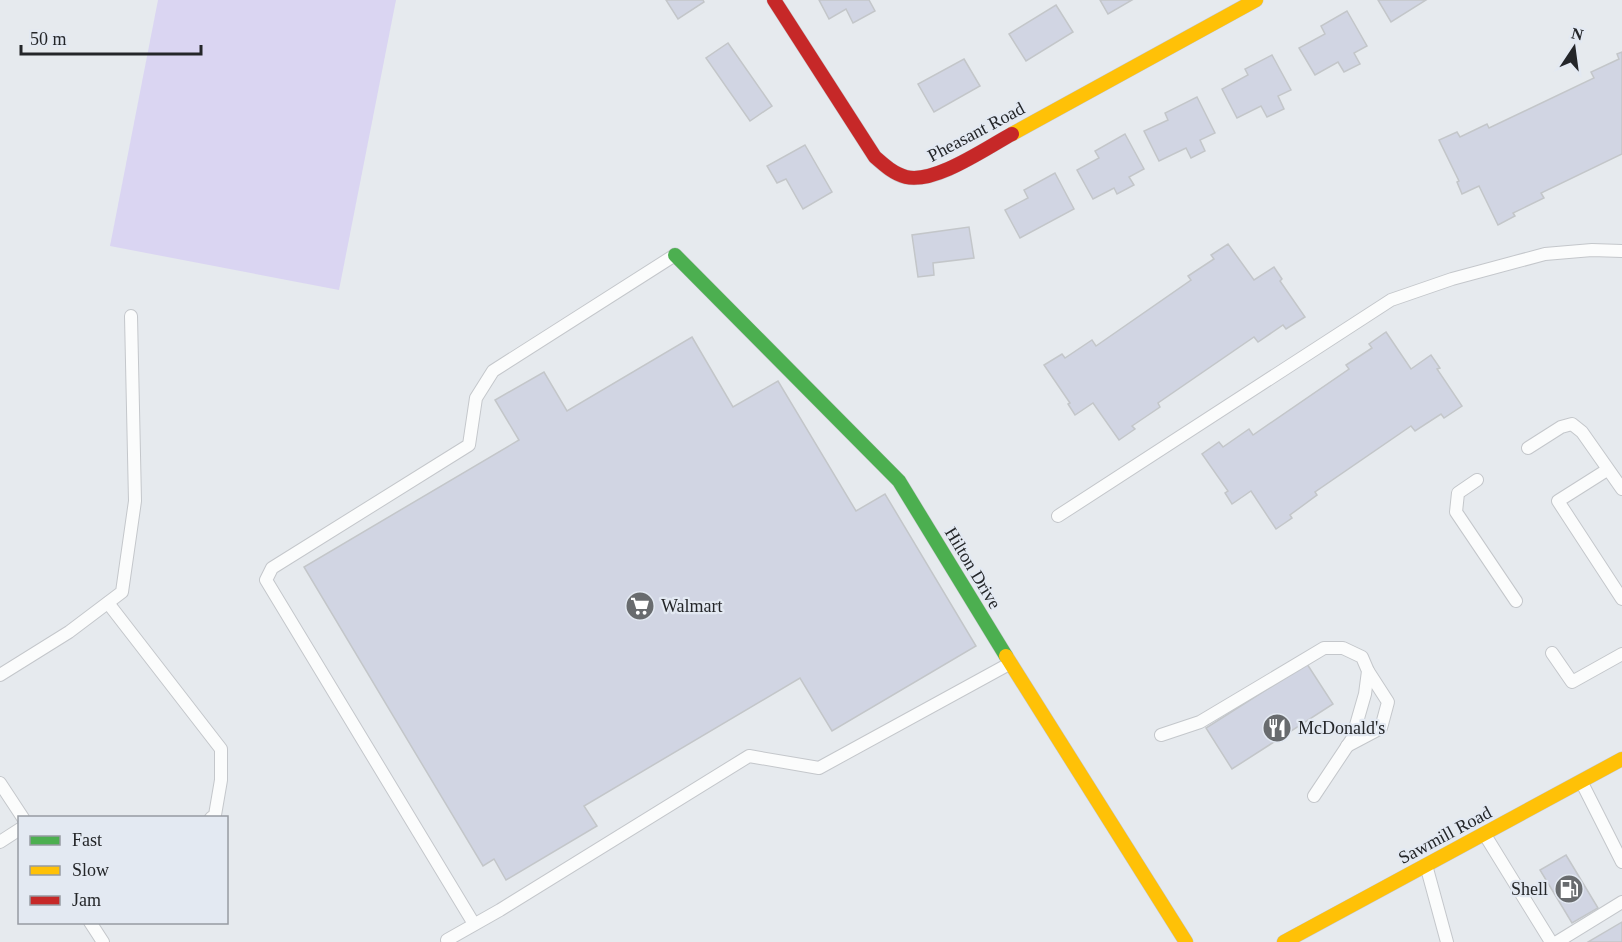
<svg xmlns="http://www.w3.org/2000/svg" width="1622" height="942" font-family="Georgia,serif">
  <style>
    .pitch { fill: #dad5f2 }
    .building { fill: #d1d5e3; stroke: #c3c6c9; stroke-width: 1.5 }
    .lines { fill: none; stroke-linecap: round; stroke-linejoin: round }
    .lane-casing { stroke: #c4c7cb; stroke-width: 14 }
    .fast-casing { stroke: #c4c7cb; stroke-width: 15 }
    .slow-casing { stroke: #c4c7cb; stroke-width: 15 }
    .jam-casing { stroke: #c4c7cb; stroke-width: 15 }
    .lane { stroke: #fbfcfc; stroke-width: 12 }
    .fast { stroke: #4caf50; stroke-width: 14 }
    .slow { stroke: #ffc107; stroke-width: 14 }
    .jam { stroke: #c62828; stroke-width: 14 }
    .labels { text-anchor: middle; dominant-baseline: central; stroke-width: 4.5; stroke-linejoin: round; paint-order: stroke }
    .street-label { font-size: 18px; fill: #242629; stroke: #e3e9f2 }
    .poi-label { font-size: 18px; fill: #242629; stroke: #e3e9f2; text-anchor: start }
  </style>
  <rect width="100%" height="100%" fill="#e6eaee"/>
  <polygon class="pitch" points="158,0 396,0 339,290 110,246"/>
  <g class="building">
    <polygon points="666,0 703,0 704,2 678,19"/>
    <polygon points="819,0 869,0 875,11 853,23 846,9 829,19"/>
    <polygon points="1100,0 1132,0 1108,14"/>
    <polygon points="1378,0 1426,0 1391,22"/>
    <polygon points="1056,5 1073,32 1026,61 1009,34"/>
    <polygon points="1347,11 1367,46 1354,53 1360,64 1344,72 1338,62 1315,75 1299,48 1325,34 1321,26"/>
    <polygon points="728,43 772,106 750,121 706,58"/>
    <polygon points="1622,52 1622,154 1541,193 1544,198 1513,213 1515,216 1498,225 1479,186 1462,194 1457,182 1459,181 1439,140 1457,132 1460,137 1487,124 1489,128 1594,78 1591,72 1619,59 1617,54"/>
    <polygon points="1272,55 1291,90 1278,96 1284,109 1267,117 1261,106 1237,118 1222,89 1248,75 1245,69"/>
    <polygon points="964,59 980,86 934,112 918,84"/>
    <polygon points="1197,97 1215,133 1200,140 1205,151 1191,158 1186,148 1159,161 1144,131 1168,120 1165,113"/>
    <polygon points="1125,134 1144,169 1129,177 1134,185 1117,194 1114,188 1093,199 1077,170 1099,158 1095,151"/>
    <polygon points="805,145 832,192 803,209 786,179 777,183 767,166"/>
    <polygon points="1055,173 1074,209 1020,238 1005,210 1028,198 1024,190"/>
    <polygon points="969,227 974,258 933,263 934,275 918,277 912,235"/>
    <polygon points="1228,244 1254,280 1274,267 1282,279 1280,281 1305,317 1286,329 1283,325 1258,342 1254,337 1158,403 1160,407 1132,426 1135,429 1119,440 1093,403 1075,415 1068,404 1070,403 1044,365 1062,354 1065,358 1092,340 1096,346 1191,280 1188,276 1214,259 1211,255"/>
    <polygon points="1386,332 1411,369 1431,355 1440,368 1437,369 1462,406 1444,418 1441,414 1415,431 1411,426 1315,492 1317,495 1290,515 1292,518 1276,529 1251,491 1232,504 1225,493 1228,491 1202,454 1219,442 1223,447 1249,429 1253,435 1349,369 1346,365 1372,348 1369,344"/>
    <polygon points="692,337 733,407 778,381 856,511 885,494 976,646 832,731 800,678 584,806 597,826 506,880 494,859 483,866 304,567 519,440 495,400 544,372 567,411"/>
    <polygon points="1307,664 1333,704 1232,769 1206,728"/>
    <polygon points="1566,855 1598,908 1572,923 1540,870"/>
    <polygon points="1622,922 1622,942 1588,942"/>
  </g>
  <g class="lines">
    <g class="lane-casing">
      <g id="lane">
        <polyline points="1528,448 1561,427 1572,424 1582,432 1622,489"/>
        <polyline points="1607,470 1558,501 1622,599"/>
        <polyline points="1477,480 1458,493 1456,512 1516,601"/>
        <polyline points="1058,516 1391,300 1452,279 1545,254 1592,250 1622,251"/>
        <polyline points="108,603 221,749 221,780 215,815 211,818"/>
        <polyline points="1552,653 1572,682 1622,654"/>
        <polyline points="0,675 69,632 122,592 135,501 131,316"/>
        <polyline points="1161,735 1200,722 1324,648 1343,648 1362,657 1368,671 1365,694 1352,739 1314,796"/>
        <polyline points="1347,746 1381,728 1388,702 1368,671"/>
        <polyline points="0,783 23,818"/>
        <polyline points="1582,783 1622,862"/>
        <polyline points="1485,835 1551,942"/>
        <polyline points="0,842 20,829"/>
        <polyline points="1426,865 1447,942"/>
        <polyline points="90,922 103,942"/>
        <polyline points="474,924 266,580 272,568 469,445 476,398 493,371 675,255"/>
        <polyline points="447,940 500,910 749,756 819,768 1009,664"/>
        <polyline points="1557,942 1622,902"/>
      </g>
    </g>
    <g class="fast-casing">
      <polyline id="fast" points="675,255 899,481 1006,656"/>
    </g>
    <g class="slow-casing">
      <g id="slow">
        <polyline points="1012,134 1256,0"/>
        <polyline points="1006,656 1186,942"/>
        <polyline points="1284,942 1622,759"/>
      </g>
    </g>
    <g class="jam-casing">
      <path id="jam" d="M774 0 875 157C884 165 894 174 906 177 935 184 986 148 1012 134"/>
    </g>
    <use href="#lane" class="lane"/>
    <use href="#fast" class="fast"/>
    <use href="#slow" class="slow"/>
    <use href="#jam" class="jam"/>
  </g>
  <defs>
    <g id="supermarket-disc" transform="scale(1.5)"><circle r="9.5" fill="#686b6e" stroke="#e3e9f2"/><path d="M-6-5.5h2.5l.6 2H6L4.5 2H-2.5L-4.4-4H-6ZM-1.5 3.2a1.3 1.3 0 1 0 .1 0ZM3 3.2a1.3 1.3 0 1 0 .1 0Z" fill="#fff"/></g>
    <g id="restaurant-disc" transform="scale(1.5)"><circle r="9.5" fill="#686b6e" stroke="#e3e9f2"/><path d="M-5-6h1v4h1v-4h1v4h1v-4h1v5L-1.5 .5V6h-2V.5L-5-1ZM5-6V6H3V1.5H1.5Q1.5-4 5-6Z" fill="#fff"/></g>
    <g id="fuel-disc" transform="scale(1.5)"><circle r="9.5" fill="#686b6e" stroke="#e3e9f2"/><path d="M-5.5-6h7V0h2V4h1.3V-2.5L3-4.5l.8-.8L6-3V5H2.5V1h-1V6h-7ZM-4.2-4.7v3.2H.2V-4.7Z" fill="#fff"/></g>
  </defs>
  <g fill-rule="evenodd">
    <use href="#supermarket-disc" x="640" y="606"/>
    <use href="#restaurant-disc" x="1277" y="728"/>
    <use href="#fuel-disc" x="1569" y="889"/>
  </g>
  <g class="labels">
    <g class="street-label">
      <text transform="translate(976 132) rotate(-28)">Pheasant Road</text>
      <text transform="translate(973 568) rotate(59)">Hilton Drive</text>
      <text transform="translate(1445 835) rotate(-28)">Sawmill Road</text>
    </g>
    <g class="poi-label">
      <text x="661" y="606">Walmart</text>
      <text x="1298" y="728">McDonald's</text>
      <text x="1548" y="889" text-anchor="end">Shell</text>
    </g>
  </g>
  <rect x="18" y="816" width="210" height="108" fill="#e3e9f2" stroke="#979ba2" stroke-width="1.5"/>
  <rect x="30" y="836" width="30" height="9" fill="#4caf50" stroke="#979ba2" stroke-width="1.5"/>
  <text x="72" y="846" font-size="18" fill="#242629">Fast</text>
  <rect x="30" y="866" width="30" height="9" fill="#ffc107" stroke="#979ba2" stroke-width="1.5"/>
  <text x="72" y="876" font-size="18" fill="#242629">Slow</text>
  <rect x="30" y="896" width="30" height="9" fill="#c62828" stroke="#979ba2" stroke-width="1.5"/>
  <text x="72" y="906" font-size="18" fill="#242629">Jam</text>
  <g transform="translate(1574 48) rotate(13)" stroke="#e3e9f2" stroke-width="4.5" paint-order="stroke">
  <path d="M0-4.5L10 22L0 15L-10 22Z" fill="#242629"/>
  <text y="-9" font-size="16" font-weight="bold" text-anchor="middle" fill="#242629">N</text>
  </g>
  <path d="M21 45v9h180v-9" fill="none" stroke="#242629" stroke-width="3"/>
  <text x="30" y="45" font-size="18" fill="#242629" stroke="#e3e9f2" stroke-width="4.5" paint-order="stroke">50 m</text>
</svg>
